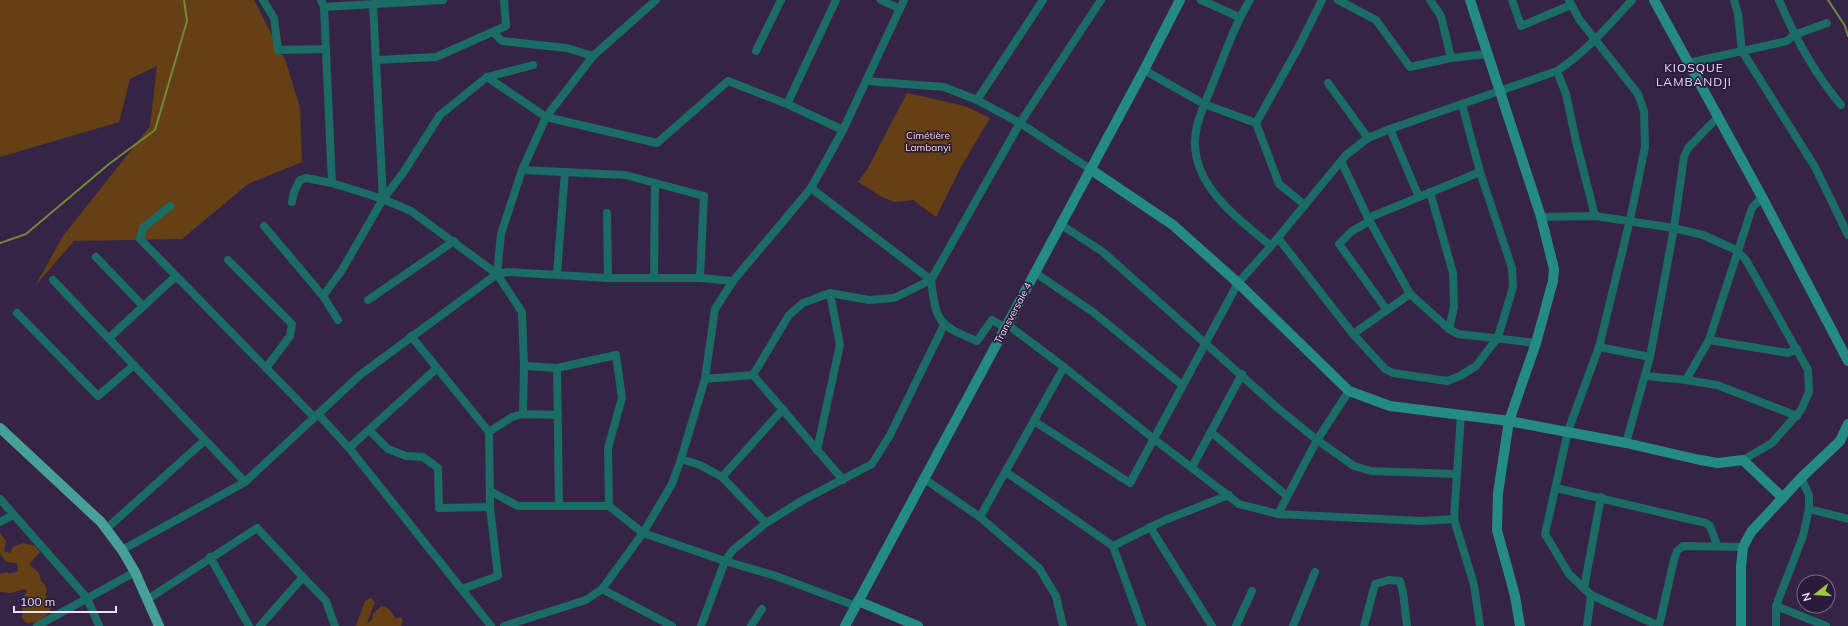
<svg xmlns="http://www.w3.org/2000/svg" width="1848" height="626" font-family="Mulish,sans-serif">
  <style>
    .green { fill: #654014 }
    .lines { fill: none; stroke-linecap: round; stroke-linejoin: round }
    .stream { stroke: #6f8a3d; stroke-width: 2 }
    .street { stroke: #1a6c65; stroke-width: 8 }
    .secondary { stroke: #238b82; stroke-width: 10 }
    .primary { stroke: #47a096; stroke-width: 10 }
    .labels { text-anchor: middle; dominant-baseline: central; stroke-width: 3.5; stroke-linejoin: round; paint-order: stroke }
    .park-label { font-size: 10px; fill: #feddbd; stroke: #2b1a3b }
    .street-label { font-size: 10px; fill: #eae1f6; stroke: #2b1a3b }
    .quarter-label { font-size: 12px; letter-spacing: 1px; fill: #eae1f6; stroke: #2b1a3b }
  </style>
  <rect width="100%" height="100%" fill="#352445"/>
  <g class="green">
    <polygon points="0,0 254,0 286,62 300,108 302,162 248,184 182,239 74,241 35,286 63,236 150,126 157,66 130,79 119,122 0,157"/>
    <polygon points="907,93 965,106 990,118 961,167 936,217 913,200 894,202 882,197 858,182 868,168"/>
    <path d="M0 533 6 541 4 551 10 553 13 547 23 543 35 546 40 552 29 564 39 573 41 581 45 585 47 590 45 595 51 606C50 617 37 623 26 623L22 618 23 596 27 592 25 589 11 593 0 592V574L7 572 9 574 18 571 17 563 6 562 0 554Z"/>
    <path d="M371 598 375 602 367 623 372 620 373 614 381 606C390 608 392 611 395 619L401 617 403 621 401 626H356L365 601Z"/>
  </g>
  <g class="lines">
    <g class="stream">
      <polyline points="1828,0 1845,26 1848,36"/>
      <polyline points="0,243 26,234 109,164 155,130 187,21 184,0"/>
    </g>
    <g class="street">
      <polyline points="263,0 274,18 278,50 326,49"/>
      <polyline points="321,0 324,7 332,183"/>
      <polyline points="881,0 900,9"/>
      <polyline points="1201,0 1239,17"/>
      <path d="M1250 0C1235 24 1226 51 1215 78 1209 94 1201 110 1197 126 1184 180 1235 216 1271 246"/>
      <polyline points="1338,0 1376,20 1410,67 1451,58 1487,54"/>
      <polyline points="1430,0 1441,16 1451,58"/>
      <polyline points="1512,0 1521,26 1571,5"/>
      <polyline points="1569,0 1579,19 1638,94 1644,111 1645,147 1630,220 1599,347 1568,431 1545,534 1569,574 1591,595 1659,626"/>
      <polyline points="1734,0 1738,14 1742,51 1815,167 1848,235"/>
      <path d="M1779 0C1795 38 1814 73 1841 105"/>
      <polyline points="373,4 383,199"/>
      <polyline points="324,7 443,0"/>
      <polyline points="493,32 502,41 567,48 593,56"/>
      <polyline points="756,51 781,0"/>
      <polyline points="377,60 436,57 506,26 504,0"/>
      <polyline points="1688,63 1787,41 1794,35 1827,23"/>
      <polyline points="1144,70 1204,104 1256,123"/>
      <polyline points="1557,71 1566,94 1576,141 1595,216"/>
      <polyline points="487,77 546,117 657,143 728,81 787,104 843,130"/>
      <polyline points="866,81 944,87 977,100 1020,123 1090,169"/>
      <polyline points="1328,83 1368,138"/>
      <polyline points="977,100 1043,0"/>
      <polyline points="787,104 836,0"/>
      <polyline points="1390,129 1419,197"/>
      <polyline points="1341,161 1368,218 1410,294 1449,329 1458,334 1536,343"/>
      <polyline points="522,170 625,175 704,196 700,278"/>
      <polyline points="1430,192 1453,273 1454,307 1449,329"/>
      <polyline points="292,202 294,192 300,180 306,178 332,183 383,199 411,211 497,274 508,272 608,278 700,278 733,281"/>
      <polyline points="1305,205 1279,184 1256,123 1297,50 1322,0"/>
      <polyline points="170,206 143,228 140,239 314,417"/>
      <polyline points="607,213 608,278"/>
      <polyline points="1541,217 1595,216 1674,228 1703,235 1736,250 1746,260 1808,370 1809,392 1801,410 1772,443 1743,460"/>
      <polyline points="1368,218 1480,172"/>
      <polyline points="1370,221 1352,231 1339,244 1387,310"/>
      <polyline points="1060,224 1103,252 1280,410 1317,440 1354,466 1371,471 1457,474"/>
      <polyline points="264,226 323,296 338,320"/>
      <polyline points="1278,238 1353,334 1385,369 1393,373 1447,381 1460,376 1476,366 1498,337 1513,287 1512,268 1480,172 1462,104"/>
      <polyline points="96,257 143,306"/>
      <polyline points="228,260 292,324 290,336 266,368"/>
      <polyline points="1034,272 1093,312 1182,385"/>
      <polyline points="557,274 565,172"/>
      <polyline points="654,278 655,183"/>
      <polyline points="53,280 245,482"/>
      <polyline points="323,296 342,270 383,199 403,173 440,115 487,77 533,65"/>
      <polyline points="368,300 454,241"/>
      <polyline points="17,313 98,396 134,365"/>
      <polyline points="1008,325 1064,367 1154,439 1239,504 1278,514 1422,521 1454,519"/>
      <path d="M1006 328 992 320 977 341C938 325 936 322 931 280L1020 123 1101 0"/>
      <polyline points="1353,334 1410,294"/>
      <polyline points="411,336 489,432 490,507 498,576 462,589"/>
      <polyline points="109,338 176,276"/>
      <polyline points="1709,340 1788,353 1797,349"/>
      <polyline points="1599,347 1650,357"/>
      <polyline points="524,366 557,368 616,355 622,398 608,448 609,506"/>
      <polyline points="557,368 559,505"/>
      <polyline points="753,375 789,315 803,303 830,293 869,300 894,298 931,280 811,188"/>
      <polyline points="1646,376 1686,380 1717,385 1797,416"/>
      <polyline points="705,379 753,375 843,480"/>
      <polyline points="1686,380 1709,340 1752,208 1762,197"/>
      <polyline points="318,414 349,448 491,626"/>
      <polyline points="523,414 524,366 522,312 497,274 501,234 522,170 546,117 593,56 656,0"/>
      <polyline points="1461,414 1454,519 1474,585 1480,626"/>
      <path d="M1034 421 1130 483 1238 283 1271 246 1346 155 1368 138 1390 129 1557 71C1586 52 1609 25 1632 0"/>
      <polyline points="370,431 388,449 406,456 423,457 438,468 439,508 490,507"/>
      <polyline points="489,432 512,417 523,414 558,415"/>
      <polyline points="1211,432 1287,496"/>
      <polyline points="1626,443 1650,357 1674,228 1684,157 1688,148 1718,117"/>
      <polyline points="349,448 437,368"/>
      <polyline points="817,450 840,345 830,293"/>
      <polyline points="681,459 700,465 722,477 766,523"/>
      <polyline points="1192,467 1242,374"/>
      <polyline points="1006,472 1113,546 1142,626"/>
      <polyline points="722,477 783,409"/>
      <polyline points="923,478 980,517 1039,568 1056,596 1063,626"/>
      <polyline points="1556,488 1706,523 1710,526 1717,545"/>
      <polyline points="490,491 518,506 609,506 643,533 725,561 776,576 856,606"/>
      <polyline points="0,499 87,598 99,626"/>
      <polyline points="1809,509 1848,519"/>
      <polyline points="1278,514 1317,440 1349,391"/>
      <polyline points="980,517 1064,367"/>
      <polyline points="0,522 13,515"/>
      <polyline points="1150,527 1212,626"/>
      <polyline points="106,529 205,440"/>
      <polyline points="1113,546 1165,520 1229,495"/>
      <polyline points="122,550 245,482 360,375 497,274"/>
      <polyline points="210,557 249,626"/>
      <polyline points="1584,588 1601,497"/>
      <polyline points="602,589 672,626"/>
      <polyline points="148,599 257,528 303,577"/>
      <polyline points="1776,606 1826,626"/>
      <polyline points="37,626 135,572"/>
      <polyline points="260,626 303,577 326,601 335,626"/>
      <polyline points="504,626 586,600 602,589 643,533 672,484 681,459 705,379 715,309 733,281 811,188 843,130 904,0"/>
      <polyline points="701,626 725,561 733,550 766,523 803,500 872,464 890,435 944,325"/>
      <polyline points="751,626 762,609"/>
      <polyline points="1236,626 1252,591"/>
      <polyline points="1293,626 1315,572"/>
      <polyline points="1364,626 1375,584 1389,580 1400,581 1403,592 1407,626"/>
      <polyline points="1587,626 1591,595"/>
      <polyline points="1659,626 1674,560 1677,551 1683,546 1743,547"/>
      <polyline points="1776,626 1776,606 1803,536 1809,509 1809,495 1801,478"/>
    </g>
    <g class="secondary">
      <polyline points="1470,0 1541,217 1554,269 1553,281 1536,343 1509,421 1498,493 1497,530 1515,596 1520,626"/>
      <polyline points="1654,0 1762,197 1848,361"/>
      <polyline points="1090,169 1173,225 1238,283 1349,391 1390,406 1509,421 1626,443 1700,460 1718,463 1743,460 1783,498"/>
      <polyline points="858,601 918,626"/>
      <polyline points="845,626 1144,70 1180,0"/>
      <polyline points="1741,626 1741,567 1743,547 1751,532 1801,478 1840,441 1848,424"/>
    </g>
    <polyline class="primary" points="0,428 101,522 122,550 135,572 159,626"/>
  </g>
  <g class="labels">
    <g class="park-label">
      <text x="928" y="135">Cimétière<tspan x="928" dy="12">Lambanyi</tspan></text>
    </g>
    <g class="street-label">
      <text transform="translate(1013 313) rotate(-62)">Transversale 4</text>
    </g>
    <g class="quarter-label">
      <text x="1694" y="67">KIOSQUE<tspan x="1694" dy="14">LAMBANDJI</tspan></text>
    </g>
  </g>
  <g transform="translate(1816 594) rotate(253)"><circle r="19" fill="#2b1a3b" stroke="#776a86"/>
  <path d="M0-3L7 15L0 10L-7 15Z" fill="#9bcb33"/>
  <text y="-6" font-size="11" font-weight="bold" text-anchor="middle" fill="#eae1f6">N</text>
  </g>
  <path d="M14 606v6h102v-6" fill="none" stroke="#eae1f6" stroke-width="2"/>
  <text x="20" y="606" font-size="12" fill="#eae1f6" stroke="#2b1a3b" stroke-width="3" paint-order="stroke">100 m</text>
</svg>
